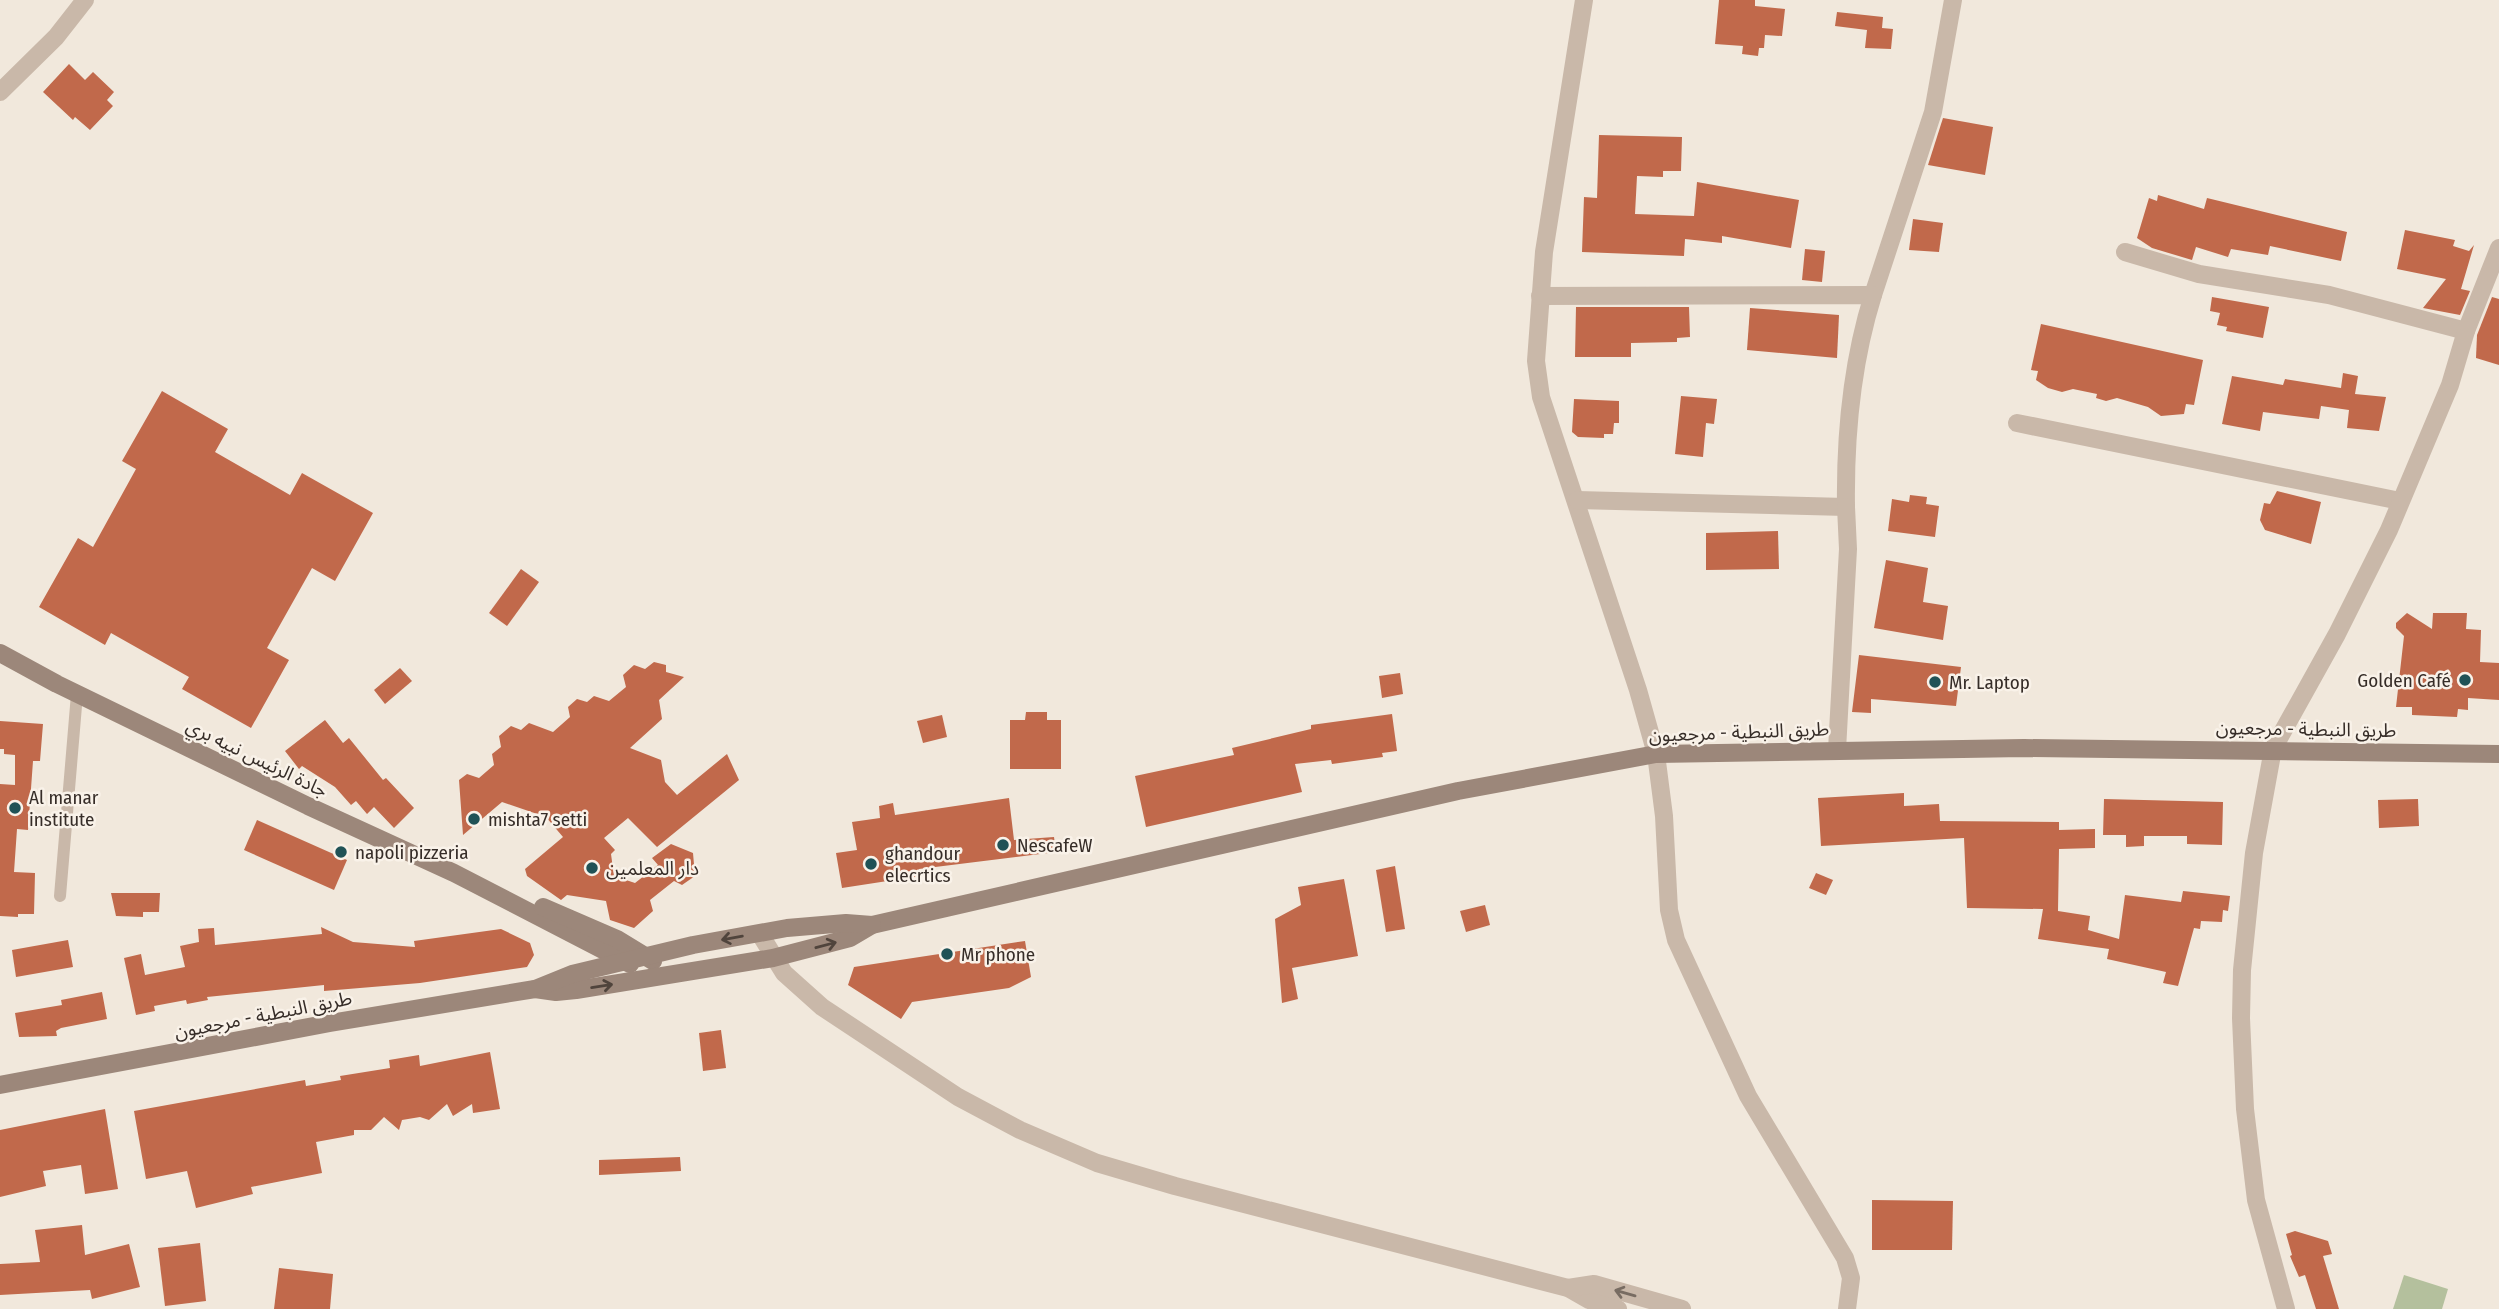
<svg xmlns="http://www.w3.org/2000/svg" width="2499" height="1309" font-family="'Fira Sans Condensed','Noto Sans Arabic',sans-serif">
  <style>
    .pitch { fill: #b4c09d }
    .building { fill: #c1694b }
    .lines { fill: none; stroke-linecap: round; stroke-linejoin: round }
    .service { stroke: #c9b8a9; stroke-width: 12 }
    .minor { stroke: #c9b8a9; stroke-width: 18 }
    .tertiary { stroke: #c9b8a9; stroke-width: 18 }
    .secondary { stroke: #9c877a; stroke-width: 18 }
    .oneway { stroke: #50443c }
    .oneway2 { stroke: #786c62 }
    .poi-dot { fill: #205256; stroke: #f9f2e9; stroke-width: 2.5 }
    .labels { text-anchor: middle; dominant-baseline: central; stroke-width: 5; stroke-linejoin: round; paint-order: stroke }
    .poi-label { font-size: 19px; fill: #362d28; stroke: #f9f2e9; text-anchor: start }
    .street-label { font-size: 19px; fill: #362d28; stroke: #f9f2e9 }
  </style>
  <rect width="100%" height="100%" fill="#f1e8dc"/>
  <polygon class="pitch" points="2404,1275 2448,1289 2442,1309 2393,1309"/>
  <g class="building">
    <polygon points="1719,0 1755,0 1755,6 1785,9 1782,36 1765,35 1764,48 1759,48 1758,56 1742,54 1743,46 1715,44"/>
    <polygon points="1837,12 1883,17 1882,28 1893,29 1891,49 1865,48 1867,30 1835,26"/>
    <polygon points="69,64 85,80 93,72 114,92 107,100 113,106 90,130 75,117 73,120 43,92"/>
    <polygon points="1943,118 1993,127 1985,175 1928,165"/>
    <polygon points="1599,135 1682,137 1681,171 1663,171 1663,177 1637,176 1635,214 1694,216 1697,182 1799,200 1791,248 1722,236 1722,243 1685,239 1684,256 1582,252 1584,197 1597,198"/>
    <polygon points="2158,195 2204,209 2207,198 2347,232 2341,261 2270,246 2268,255 2231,249 2228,257 2196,247 2192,260 2152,248 2137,238 2149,198 2157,201"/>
    <polygon points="1913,219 1943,223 1939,252 1909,250"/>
    <polygon points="2405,230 2455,240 2453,246 2469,251 2474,245 2461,289 2470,291 2460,315 2423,308 2446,279 2397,269"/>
    <polygon points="1805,249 1825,251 1822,282 1802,280"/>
    <polygon points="2212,297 2269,307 2263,338 2226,331 2227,327 2217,325 2220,313 2210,311"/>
    <polygon points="2492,297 2499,299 2499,365 2476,358 2477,335"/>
    <polygon points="1576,307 1689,307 1690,337 1677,338 1677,342 1631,343 1631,357 1575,357"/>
    <polygon points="1750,308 1839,315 1837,358 1747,350"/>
    <polygon points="2041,324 2203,360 2194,405 2186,404 2184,414 2161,416 2148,407 2117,398 2106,401 2096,398 2097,394 2073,389 2062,392 2048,388 2036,380 2038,371 2031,370"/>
    <polygon points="2343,373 2358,376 2355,394 2386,397 2379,431 2347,428 2349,410 2321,406 2319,419 2263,412 2260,431 2222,424 2232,376 2283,385 2285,379 2341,388"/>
    <polygon points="162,391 228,429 215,452 290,495 302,473 373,513 335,581 312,568 267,648 289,660 251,728 182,689 189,677 111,633 105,645 39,607 78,538 93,547 136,469 122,461"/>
    <polygon points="1681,396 1717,399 1714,424 1706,423 1703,457 1675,454"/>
    <polygon points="1574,399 1619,401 1619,423 1614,423 1613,434 1604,434 1604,438 1578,437 1572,432"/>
    <polygon points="2277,491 2321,502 2311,544 2265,530 2260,520 2264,503 2270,504"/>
    <polygon points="1910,495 1927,497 1926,504 1939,506 1935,537 1888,531 1892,499 1909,502"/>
    <polygon points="1778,531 1779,569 1706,570 1706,533"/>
    <polygon points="1886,560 1928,568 1923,602 1948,606 1943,640 1874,628"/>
    <polygon points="521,569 539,582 507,626 489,613"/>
    <polygon points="2407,613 2432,629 2433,613 2467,613 2466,629 2481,630 2480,662 2499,663 2499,700 2468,698 2468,710 2458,709 2457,717 2412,715 2412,707 2396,707 2404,636 2396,628 2396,623"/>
    <polygon points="1859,655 1961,667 1956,706 1871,699 1871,713 1852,712"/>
    <polygon points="654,662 666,665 666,672 684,677 659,700 662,719 630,748 661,760 665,782 677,795 727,754 739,780 657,847 628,818 604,838 615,850 611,854 614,876 635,883 658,865 652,858 671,844 693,853 695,876 682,885 674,881 650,900 653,911 634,928 610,920 606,901 567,895 561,900 527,876 525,869 563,837 546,817 502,802 463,835 459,780 467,774 479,778 494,765 492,754 501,747 499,736 511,726 521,730 529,723 553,732 570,717 568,707 577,699 587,702 594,696 609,701 626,687 623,675 634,665 645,669"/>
    <polygon points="400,668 412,681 385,704 374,690"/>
    <polygon points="1400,673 1403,694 1382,698 1379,676"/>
    <polygon points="1026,712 1047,712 1047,720 1061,720 1061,769 1010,769 1010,720 1025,720"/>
    <polygon points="1392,714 1397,751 1382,753 1383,757 1332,764 1331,760 1295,764 1302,792 1146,827 1135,776 1234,755 1232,748 1311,729 1311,725"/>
    <polygon points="942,715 947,737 923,743 917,721"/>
    <polygon points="325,720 343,743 349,738 383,780 386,778 414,808 394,828 374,807 367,814 356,801 351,805 335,787 302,766 299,769 285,751"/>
    <polygon points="0,721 43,724 40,761 33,761 28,830 17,829 14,872 35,873 34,914 18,914 18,917 0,916 0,784 15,785 15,755 4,754 4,749 0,749"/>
    <polygon points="1904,793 1904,806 1939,804 1940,821 2059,822 2059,830 2095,829 2095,848 2059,849 2058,911 2090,916 2088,930 2119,939 2125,895 2181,902 2183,891 2230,896 2228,911 2223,910 2222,922 2201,921 2200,929 2194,928 2178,986 2163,983 2166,972 2107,959 2109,949 2038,939 2043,909 1967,908 1964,838 1821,846 1818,798"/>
    <polygon points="1009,798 1014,840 1054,837 1056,852 919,869 920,876 842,888 836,853 857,850 852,822 880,818 879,806 893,803 895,815"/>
    <polygon points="2104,799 2223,802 2222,845 2187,844 2187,836 2144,836 2144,846 2126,847 2126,835 2103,835"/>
    <polygon points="2418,799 2419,826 2379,828 2378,800"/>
    <polygon points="257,820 347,860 334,890 244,850"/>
    <polygon points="1395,866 1405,929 1386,932 1376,870"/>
    <polygon points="1816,873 1833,880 1826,895 1809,888"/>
    <polygon points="1344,879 1358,956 1292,968 1298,999 1282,1003 1275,919 1301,905 1298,887"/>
    <polygon points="111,893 160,893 159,912 143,912 143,917 116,916"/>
    <polygon points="1485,905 1490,925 1466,932 1460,911"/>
    <polygon points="321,927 353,942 415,947 414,941 501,929 530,943 534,955 527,967 420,983 324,991 324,985 207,997 208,1000 187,1004 186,1000 154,1006 155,1011 136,1015 124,958 141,954 145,975 185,967 180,946 199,942 198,929 214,928 215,945 322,934"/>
    <polygon points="68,940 73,967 16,977 12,950"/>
    <polygon points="1025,941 1031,977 1009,988 912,1002 901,1019 848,985 854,967"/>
    <polygon points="102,992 107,1019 61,1028 56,1031 57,1036 19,1037 15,1013 62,1005 61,1000"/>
    <polygon points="721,1030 726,1068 703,1071 699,1033"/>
    <polygon points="490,1052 500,1109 473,1113 472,1104 453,1116 447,1104 429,1120 420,1117 402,1120 399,1130 384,1117 371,1130 354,1130 354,1135 316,1142 322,1173 251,1187 253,1194 196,1208 187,1171 146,1179 134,1111 305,1080 306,1086 341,1080 340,1076 390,1068 389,1060 419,1055 420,1066"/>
    <polygon points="105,1109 118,1189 85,1194 81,1165 43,1171 46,1186 0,1197 0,1130"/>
    <polygon points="680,1157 681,1171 599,1175 599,1160"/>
    <polygon points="1872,1200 1953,1201 1952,1250 1872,1250"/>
    <polygon points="82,1225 85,1255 129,1244 140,1287 92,1299 90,1290 0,1295 0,1264 40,1262 35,1230"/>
    <polygon points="2295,1231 2328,1241 2332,1254 2323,1256 2339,1309 2316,1309 2305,1275 2299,1277 2290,1256 2292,1255 2286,1234"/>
    <polygon points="200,1243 206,1301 165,1306 158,1248"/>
    <polygon points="279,1268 333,1274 330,1309 274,1309"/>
  </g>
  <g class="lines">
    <polyline class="service" points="60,896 77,694"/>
    <g class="minor">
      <polyline points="1584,0 1544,252 1536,361 1541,397 1638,690 1656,754 1664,816 1669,910 1676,940 1748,1096 1845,1258 1851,1278 1847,1309"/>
      <polyline points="0,92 56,37 85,0"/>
      <polyline points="2125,252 2199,274 2329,295 2466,331"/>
      <polyline points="1873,295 1933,112 1953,0"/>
      <path d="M1540 296 1873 295C1852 362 1845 437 1846 507L1577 500"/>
      <polyline points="2017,423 2400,501"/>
      <polyline points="1837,750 1848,549 1846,507"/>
      <polyline points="2286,1309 2256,1200 2245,1109 2241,1018 2242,970 2254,853 2273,749 2337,634 2389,530 2450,385 2466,331 2499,248"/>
    </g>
    <g class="tertiary">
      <polyline points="760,934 784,973 822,1007 958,1097 1020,1130 1097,1163 1175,1186 1568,1288 1589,1300 1618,1309"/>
      <polyline points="1568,1288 1594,1284 1682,1309"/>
    </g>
    <g class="secondary">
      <polyline points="0,653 57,684 308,806 454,873 630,964"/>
      <polyline points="543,907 617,939 653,961"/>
      <polyline points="535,989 556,992 576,990 773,958 850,938 872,925 1458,791 1656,754 2024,748 2499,754"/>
      <polyline points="0,1085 330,1023 535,989 572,974 693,945 787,928 846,923 872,925"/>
    </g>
  </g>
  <defs><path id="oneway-shaft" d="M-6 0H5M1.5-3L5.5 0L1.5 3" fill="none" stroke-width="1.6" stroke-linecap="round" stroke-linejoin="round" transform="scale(1.75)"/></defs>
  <g class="oneway">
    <use href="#oneway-shaft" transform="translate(732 938) rotate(170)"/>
    <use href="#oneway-shaft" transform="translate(826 945) rotate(-15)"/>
    <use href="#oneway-shaft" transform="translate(602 986) rotate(-9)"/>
  </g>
  <use class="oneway2" href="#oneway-shaft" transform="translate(1625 1293) rotate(-164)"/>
  <g class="poi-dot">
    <circle cx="2465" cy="680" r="7"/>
    <circle cx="1935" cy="682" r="7"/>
    <circle cx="15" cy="808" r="7"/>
    <circle cx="474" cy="819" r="7"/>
    <circle cx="1003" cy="845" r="7"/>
    <circle cx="341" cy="852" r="7"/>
    <circle cx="871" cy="864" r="7"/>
    <circle cx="592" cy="868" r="7"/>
    <circle cx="947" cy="954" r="7"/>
  </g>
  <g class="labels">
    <g class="poi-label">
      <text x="2451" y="680" text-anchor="end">Golden Café</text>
      <text x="1949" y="682">Mr. Laptop</text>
      <text x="29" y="797">Al manar<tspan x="29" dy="22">institute</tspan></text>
      <text x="488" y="819">mishta7 setti</text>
      <text x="1017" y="845">NescafeW</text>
      <text x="355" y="852">napoli pizzeria</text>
      <text x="885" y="853">ghandour<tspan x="885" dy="22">elecrtics</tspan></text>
      <text x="606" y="868">دار المعلمين</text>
      <text x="961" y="954">Mr phone</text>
    </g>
    <g class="street-label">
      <text transform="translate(2306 729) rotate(1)">طريق النبطية - مرجعيون</text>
      <text transform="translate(1739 732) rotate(-2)">طريق النبطية - مرجعيون</text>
      <text transform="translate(257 758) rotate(26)">جادة الرئيس نبيه بري</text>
      <text transform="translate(263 1015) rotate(-11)">طريق النبطية - مرجعيون</text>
    </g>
  </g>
</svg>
